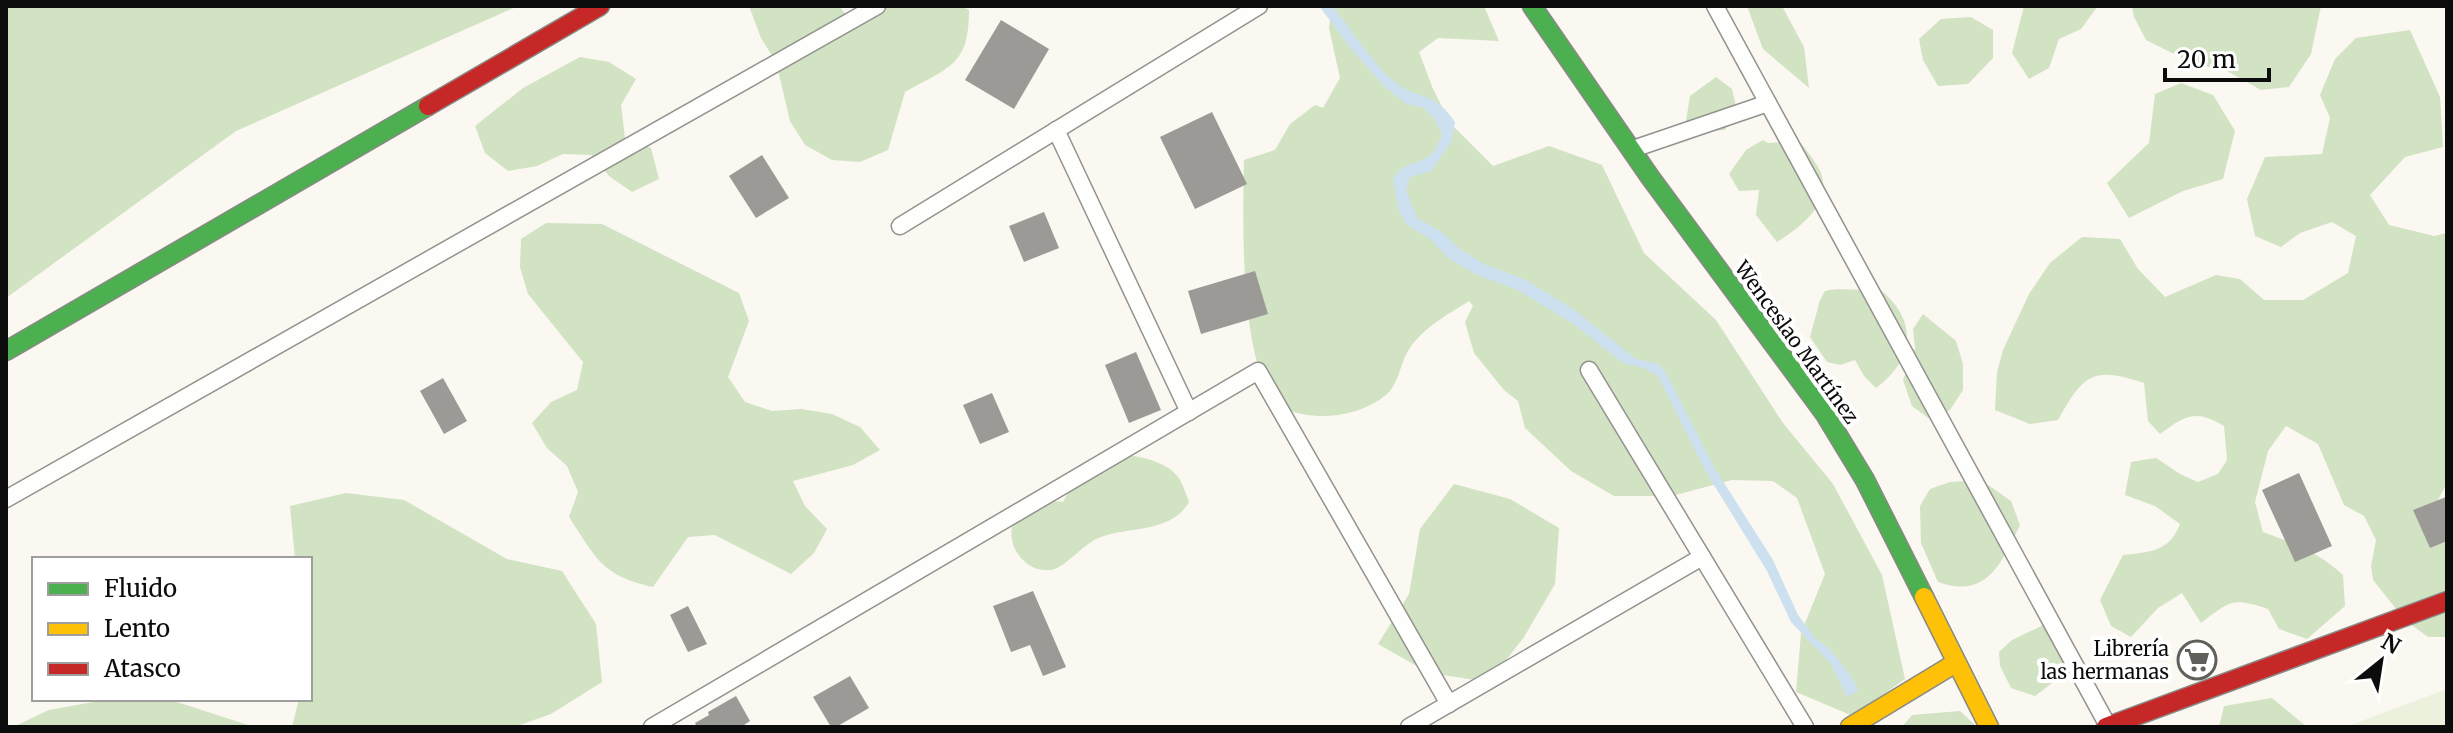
<svg xmlns="http://www.w3.org/2000/svg" width="2453" height="733" font-family="Merriweather,serif">
  <style>
    .forest { fill: #d1e3c2 }
    .pitch { fill: #ebf1dc }
    .water { fill: #cce0ef }
    .building { fill: #9c9a96 }
    .lines { fill: none; stroke-linecap: round; stroke-linejoin: round }
    .lane-casing { stroke: #93928f; stroke-width: 19 }
    .fast-casing { stroke: #8a8985; stroke-width: 21 }
    .slow-casing { stroke: #8a8985; stroke-width: 21 }
    .jam-casing { stroke: #8a8985; stroke-width: 21 }
    .lane { stroke: #fefefd; stroke-width: 16 }
    .fast { stroke: #4caf50; stroke-width: 18 }
    .slow { stroke: #ffc107; stroke-width: 18 }
    .jam { stroke: #c62828; stroke-width: 18 }
    .labels { text-anchor: middle; dominant-baseline: central; stroke-width: 8; stroke-linejoin: round; paint-order: stroke }
    .street-label { font-size: 20px; fill: #0c0c0c; stroke: #fff }
    .poi-label { font-size: 20px; fill: #0c0c0c; stroke: #fff; text-anchor: end }
  </style>
  <rect width="100%" height="100%" fill="#faf8f0"/>
  <g class="forest">
    <polygon points="6,6 518,6 236,131 6,298"/>
    <path d="M749 6H839L848 17 895 6H961L969 10C969 66 949 67 905 92L888 150 860 162 832 160 805 145 790 121 776 62 761 38Z"/>
    <path d="M1332 6H1484L1499 41 1438 38 1419 52 1433 89 1451 124 1493 166 1549 146 1602 165 1644 253 1716 320 1783 423 1833 484 1882 575 1905 679 1853 716 1796 692 1801 633 1825 574 1797 498 1773 481 1732 480 1672 496H1614L1571 471 1525 428 1518 401 1504 390 1474 353 1465 322 1473 306 1469 301C1447 315 1421 329 1408 351 1400 364 1399 383 1387 394 1369 410 1341 417 1318 416 1305 415 1282 412 1274 401 1239 353 1243 220 1244 160L1275 150 1290 124 1315 105 1323 108 1340 78 1329 28Z"/>
    <polygon points="1747,6 1782,6 1804,47 1809,88 1763,49"/>
    <polygon points="2024,6 2098,6 2081,29 2059,39 2049,68 2029,79 2012,53"/>
    <polygon points="2132,6 2321,6 2311,54 2289,87 2261,90 2227,71 2192,63 2146,40 2134,17"/>
    <polygon points="1971,17 1993,30 1993,58 1968,84 1938,86 1923,60 1919,39 1941,19"/>
    <path d="M2410 30 2440 97 2443 147 2405 157 2370 195 2389 225 2434 236 2447 233V483L2431 513 2447 537V637H2428L2405 620 2373 580 2371 566 2376 540 2364 516 2344 505 2318 444 2286 426 2268 451 2255 502 2263 532C2293 543 2320 553 2343 575L2345 606 2307 639 2279 629 2268 609C2231 597 2231 601 2201 623L2182 593 2158 608 2131 637 2111 626 2100 600 2123 555C2150 552 2169 552 2180 524L2155 506 2125 495 2131 462 2156 458 2180 474 2198 482 2218 474 2227 460 2224 426C2195 409 2186 415 2160 434L2148 421 2144 383C2092 366 2084 374 2058 420L2030 424 1995 410 1997 372 2003 350 2029 294 2050 263 2082 237 2120 239 2138 269 2165 297 2216 275 2240 279 2264 300H2303L2348 273 2356 236 2332 222 2300 233 2281 247 2255 236 2247 199 2265 157 2322 154 2330 118 2320 95 2335 59 2356 38Z"/>
    <polygon points="580,57 609,62 636,79 621,105 625,138 651,148 659,179 632,192 609,176 592,155 563,154 537,166 508,171 485,153 475,126 523,88"/>
    <polygon points="1716,77 1732,89 1737,111 1725,130 1704,132 1686,121 1690,96"/>
    <polygon points="2181,83 2213,95 2235,131 2223,179 2183,191 2129,218 2107,183 2149,143 2155,94"/>
    <path d="M1763 140 1768 143 1799 141C1806 150 1813 158 1818 167 1837 200 1801 227 1777 242L1756 215 1759 190 1739 191 1729 174 1746 150Z"/>
    <path d="M546 223 602 224 739 293 749 321 728 377 745 402 772 411 801 409 832 414 860 427 880 450 853 465 793 481 805 506 827 529 814 553 791 574 715 535 688 537 653 587C602 576 596 558 569 517L578 492 567 466 547 448 532 423 551 402 577 390 583 362 528 294 520 267 521 239Z"/>
    <path d="M1878 288C1918 318 1916 359 1876 388L1864 376 1855 360 1840 365 1827 362 1810 337 1820 300 1825 291C1842 287 1860 292 1878 288Z"/>
    <polygon points="1923,314 1956,341 1963,364 1963,390 1950,410 1931,420 1912,406 1903,380 1915,348 1913,329"/>
    <path d="M1123 455C1141 456 1167 462 1178 477 1183 484 1186 494 1189 502 1171 533 1132 526 1101 537 1083 543 1067 567 1051 570 1025 574 1004 544 1014 521 1018 512 1029 505 1035 499L1063 502 1070 489Z"/>
    <path d="M1981 480 2011 501 2020 525C2002 562 1987 600 1938 582L1921 543 1920 506 1930 489 1950 482Z"/>
    <polygon points="1454,484 1510,499 1559,528 1555,584 1524,637 1489,682 1429,673 1378,644 1409,594 1420,529"/>
    <polygon points="346,493 404,500 507,559 562,571 596,624 602,682 551,714 514,727 292,727 299,699 310,699 310,559 295,559 290,506"/>
    <polygon points="2048,623 2064,635 2064,674 2035,696 2011,688 2000,666 1999,652 2012,640"/>
    <polygon points="2272,698 2307,727 2219,727 2224,706"/>
    <polygon points="110,699 174,701 254,727 13,727 49,710"/>
    <polygon points="1960,711 1977,727 1902,727 1912,715"/>
  </g>
  <polygon class="pitch" points="2447,689 2447,727 2346,727"/>
  <path class="water" d="M1319 6H1332C1352 29 1372 64 1395 82 1420 102 1433 89 1455 122L1452 141 1431 171 1410 177 1406 190 1417 218 1440 231 1460 249 1484 264 1526 280 1576 311 1636 359 1659 364 1666 373 1714 467 1773 560 1798 615 1815 638 1829 648 1851 676 1858 690 1847 697 1831 664 1791 622 1767 571 1706 472 1658 376 1644 368 1623 363 1575 325 1518 290 1477 275 1448 258 1430 239 1407 225 1398 209 1393 179C1411 151 1426 175 1442 135L1435 119 1422 107 1406 104 1384 86 1353 51Z"/>
  <g class="building">
    <polygon points="1001,20 1049,49 1014,109 965,80"/>
    <polygon points="1212,112 1247,184 1195,209 1160,137"/>
    <polygon points="762,155 789,198 756,218 729,176"/>
    <polygon points="1044,212 1059,248 1024,262 1009,226"/>
    <polygon points="1255,271 1268,314 1201,334 1188,291"/>
    <polygon points="1136,352 1161,410 1129,423 1105,365"/>
    <polygon points="443,378 467,421 444,434 420,391"/>
    <polygon points="992,393 1009,432 980,444 963,405"/>
    <polygon points="2299,473 2332,546 2295,562 2262,490"/>
    <polygon points="2446,497 2447,541 2430,548 2413,510"/>
    <polygon points="1033,591 1066,667 1043,676 1030,645 1011,652 993,606"/>
    <polygon points="688,606 707,644 688,652 670,615"/>
    <polygon points="850,676 869,708 836,727 831,727 813,697"/>
    <polygon points="736,696 750,721 741,727 697,727 695,723 709,715 708,712"/>
  </g>
  <g class="lines">
    <g class="lane-casing">
      <g id="lane">
        <polyline points="1715,6 2107,724"/>
        <polyline points="1056,130 1189,412"/>
        <polyline points="1633,149 1768,103"/>
        <polyline points="900,226 1259,6"/>
        <polyline points="1589,370 1805,727"/>
        <polyline points="6,499 877,6"/>
        <polyline points="652,727 1258,371 1449,704"/>
        <polyline points="1409,727 1702,557"/>
      </g>
    </g>
    <g class="fast-casing">
      <g id="fast">
        <polyline points="1532,6 1650,177 1825,414 1865,480 1924,597"/>
        <polyline points="6,351 428,106"/>
      </g>
    </g>
    <g class="slow-casing">
      <g id="slow">
        <polyline points="1924,597 1989,727"/>
        <polyline points="1850,727 1954,664"/>
      </g>
    </g>
    <g class="jam-casing">
      <g id="jam">
        <polyline points="428,106 600,6"/>
        <polyline points="2106,727 2447,601"/>
      </g>
    </g>
    <use href="#lane" class="lane"/>
    <use href="#fast" class="fast"/>
    <use href="#slow" class="slow"/>
    <use href="#jam" class="jam"/>
  </g>
  <defs>
    <g id="supermarket-ring" transform="scale(2)"><circle r="9.5" fill="#fff" stroke="#5f5f5c" stroke-width="1.5"/><path d="M-6-5.5h2.5l.6 2H6L4.5 2H-2.5L-4.4-4H-6ZM-1.5 3.2a1.3 1.3 0 1 0 .1 0ZM3 3.2a1.3 1.3 0 1 0 .1 0Z" fill="#5f5f5c"/></g>
  </defs>
  <g fill-rule="evenodd">
    <use href="#supermarket-ring" x="2197" y="660"/>
  </g>
  <g class="labels">
    <g class="street-label">
      <text transform="translate(1797 342) rotate(54)">Wenceslao Martínez</text>
    </g>
    <g class="poi-label">
      <text x="2169" y="648">Librería<tspan x="2169" dy="23">las hermanas</tspan></text>
    </g>
  </g>
  <rect width="2453" height="733" fill="none" stroke="#0c0c0c" stroke-width="16"/>
  <rect x="32" y="557" width="280" height="144" fill="#ffffff" stroke="#9e9e9e" stroke-width="2"/>
  <rect x="48" y="583" width="40" height="12" fill="#4caf50" stroke="#9e9e9e" stroke-width="2"/>
  <text x="104" y="597" font-size="24" fill="#0c0c0c">Fluido</text>
  <rect x="48" y="623" width="40" height="12" fill="#ffc107" stroke="#9e9e9e" stroke-width="2"/>
  <text x="104" y="637" font-size="24" fill="#0c0c0c">Lento</text>
  <rect x="48" y="663" width="40" height="12" fill="#c62828" stroke="#9e9e9e" stroke-width="2"/>
  <text x="104" y="677" font-size="24" fill="#0c0c0c">Atasco</text>
  <g transform="translate(2381 661) rotate(30)" stroke="#ffffff" stroke-width="6" paint-order="stroke">
  <path d="M0-6L14 30L0 20L-14 30Z" fill="#0c0c0c"/>
  <text y="-12" font-size="22" font-weight="bold" text-anchor="middle" fill="#0c0c0c">N</text>
  </g>
  <path d="M2165 68v12h104v-12" fill="none" stroke="#0c0c0c" stroke-width="4"/>
  <text x="2177" y="68" font-size="24" fill="#0c0c0c" stroke="#ffffff" stroke-width="6" paint-order="stroke">20 m</text>
</svg>
